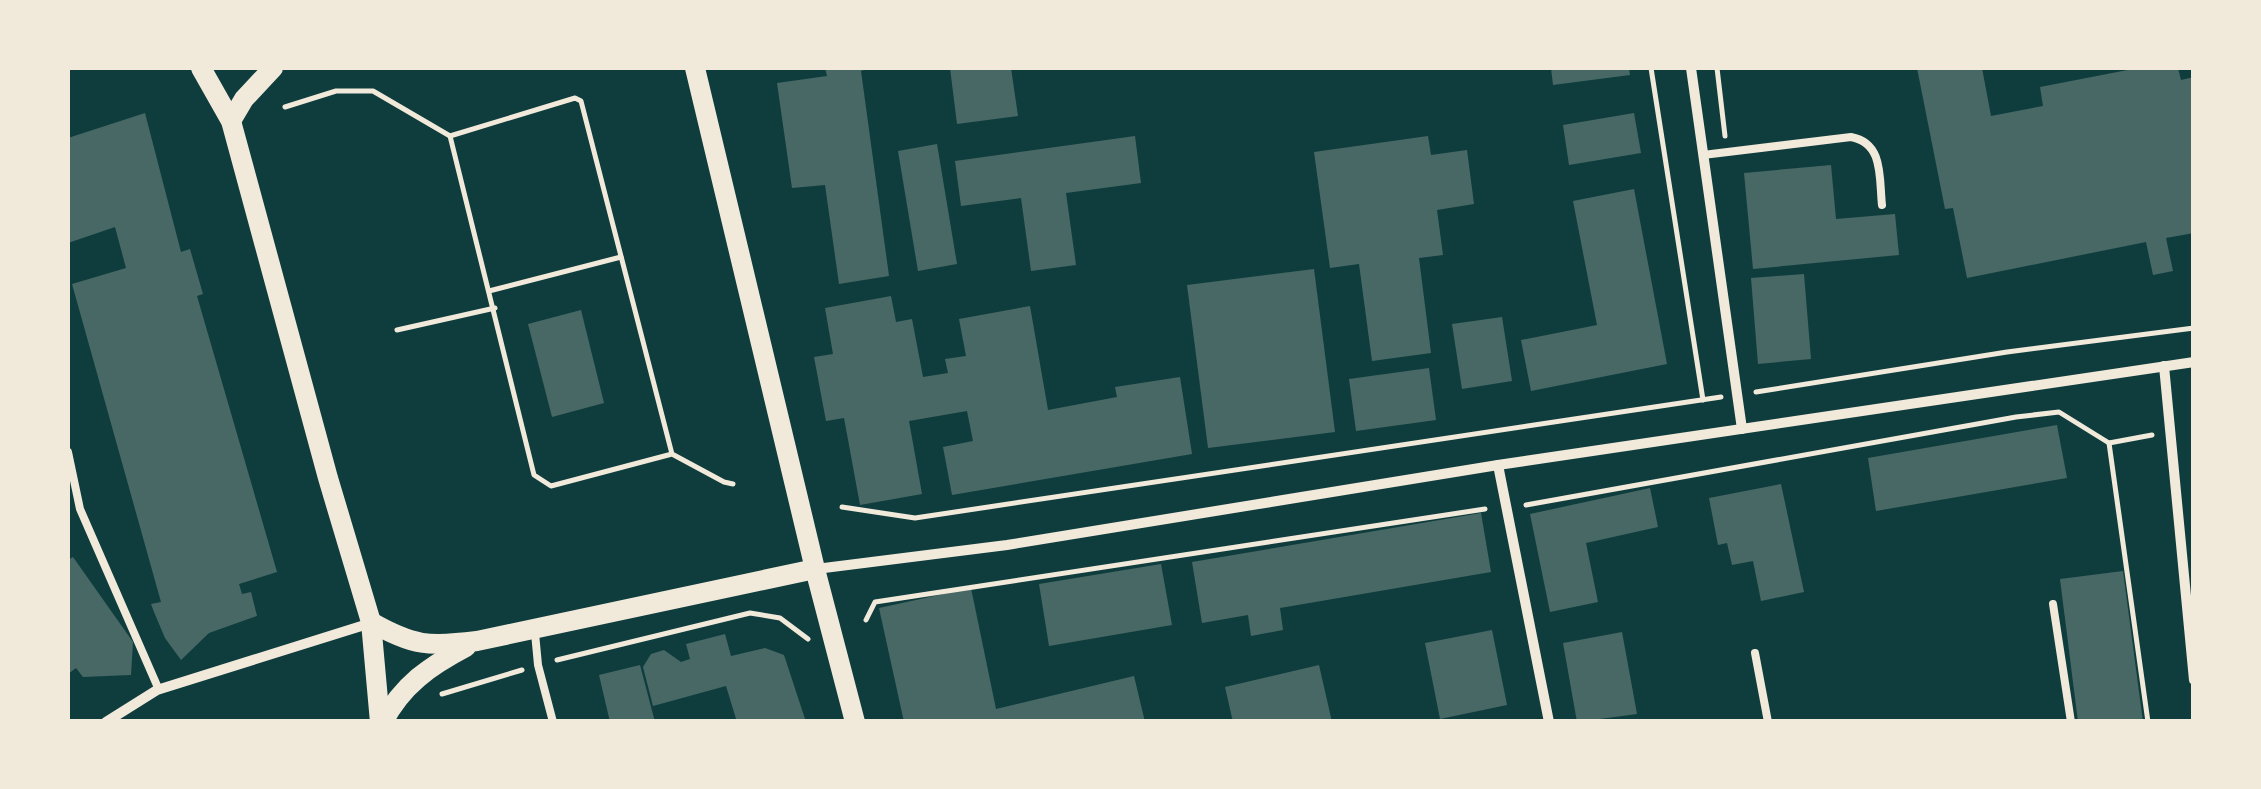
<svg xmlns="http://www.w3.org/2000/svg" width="2261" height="789" font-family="'Times New Roman',serif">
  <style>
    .building { fill: #486865 }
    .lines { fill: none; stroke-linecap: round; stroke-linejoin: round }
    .path { stroke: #f1e9da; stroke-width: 5 }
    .service { stroke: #f1e9da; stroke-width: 8 }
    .minor { stroke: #f1e9da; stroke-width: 10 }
    .secondary { stroke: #f1e9da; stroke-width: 20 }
  </style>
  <rect width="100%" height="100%" fill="#0f3d3e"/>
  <g class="building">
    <polygon points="825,68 869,68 861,71 889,276 839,284 825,185 792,188 777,83 827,76"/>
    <polygon points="950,68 1011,68 1018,116 957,124"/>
    <polygon points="1551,68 1629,68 1630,75 1553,85"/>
    <polygon points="1917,68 1982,68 1991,116 2043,106 2040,87 2138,68 2178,68 2181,80 2194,77 2194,233 2166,238 2173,271 2153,275 2146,242 1967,278 1953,208 1945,209"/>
    <polygon points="145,113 181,252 190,249 203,294 197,296 277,572 239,584 242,594 251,592 257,616 209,633 181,660 165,638 154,612 151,604 161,602 72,284 126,268 115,227 68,243 68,138"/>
    <polygon points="1634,113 1641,153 1569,165 1563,125"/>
    <polygon points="1135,136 1141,183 1066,193 1076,265 1031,271 1021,198 961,206 955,161"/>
    <polygon points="1428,136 1431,155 1467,150 1474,204 1437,210 1443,255 1419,258 1431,353 1372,361 1359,264 1330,268 1314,152"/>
    <polygon points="937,144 957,264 918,271 898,151"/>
    <polygon points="1831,165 1836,219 1895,214 1899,255 1753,269 1744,173"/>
    <polygon points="1634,189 1667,364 1531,391 1521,340 1597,325 1573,201"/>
    <polygon points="1314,269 1335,432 1208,448 1187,285"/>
    <polygon points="1804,274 1811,359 1758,364 1751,278"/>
    <polygon points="891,296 896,322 912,319 923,377 948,373 945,359 966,356 959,319 1030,306 1048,410 1117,397 1115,387 1180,377 1192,454 952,495 943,447 973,441 967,411 909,421 922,494 860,505 844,418 826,421 814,357 833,354 825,308"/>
    <polygon points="581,310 604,403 552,417 528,324"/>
    <polygon points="1502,317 1512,381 1462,389 1452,324"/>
    <polygon points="1429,368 1436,420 1356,431 1349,379"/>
    <polygon points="2057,425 2067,478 1876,511 1868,458"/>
    <polygon points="1781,484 1804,592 1761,601 1753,561 1732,565 1727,543 1718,545 1709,498"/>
    <polygon points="1650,488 1658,527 1586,543 1598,602 1550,612 1530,514"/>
    <polygon points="1481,513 1491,572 1280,608 1283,630 1251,636 1248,615 1202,623 1192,562"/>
    <polygon points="73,557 133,642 131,675 83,677 76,668 68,674 68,560"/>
    <polygon points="1161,564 1172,625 1049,646 1039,584"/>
    <polygon points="2123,571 2143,722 2078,722 2060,579"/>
    <polygon points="971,588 996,709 1134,676 1145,722 904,722 879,608"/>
    <polygon points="1492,630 1507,705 1440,719 1425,643"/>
    <polygon points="1622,632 1637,714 1577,722 1563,643"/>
    <polygon points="725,634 731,656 765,648 784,655 806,722 737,722 726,686 653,706 643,667 651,654 664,650 681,662 690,659 686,644"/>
    <polygon points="640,665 655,722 610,722 599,675"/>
    <polygon points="1319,665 1332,722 1233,722 1225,687"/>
  </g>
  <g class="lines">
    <g class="path">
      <polyline points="1651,68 1703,400"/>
      <polyline points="1717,68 1725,136"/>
      <polyline points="285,107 336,91 373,91 450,136"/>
      <polyline points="489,291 621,257"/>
      <polyline points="397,330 495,308"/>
      <polyline points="1756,392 2007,352 2194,328"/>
      <polyline points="2109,443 2148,722"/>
      <polyline points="672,454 581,101 575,98 450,136 534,475 551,486 672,454 724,482 733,484"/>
      <polyline points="1526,505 2016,417 2059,412 2109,443 2152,435"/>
      <polyline points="842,507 915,518 1721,397"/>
      <polyline points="866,620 875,602 1485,509"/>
      <polyline points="557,660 750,613 780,618 808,639"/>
      <polyline points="442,694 522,670"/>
    </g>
    <g class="service">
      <path d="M1703 155 1851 137C1884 143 1879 178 1882 205"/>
      <polyline points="68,452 80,509 159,690"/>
      <polyline points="2053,604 2071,722"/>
      <polyline points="535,633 538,665 553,722"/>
      <polyline points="1755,653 1768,722"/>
    </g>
    <g class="minor">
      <polyline points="1691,68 1742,429"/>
      <polyline points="2164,366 2194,680"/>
      <polyline points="1498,465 1549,722"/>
      <polyline points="816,569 1007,545 1498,465 2194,362"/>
      <polyline points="106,722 157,690 371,623"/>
    </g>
    <g class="secondary">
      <polyline points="201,68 231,121 328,478 371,622 380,722"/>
      <polyline points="695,68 815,569 855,722"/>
      <polyline points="231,121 244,99 273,68"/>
      <path d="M371 622C413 646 429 647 477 641L815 569"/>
      <path d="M383 722C402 685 430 666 466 647"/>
    </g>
  </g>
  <rect width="2261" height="789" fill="none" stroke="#f1e9da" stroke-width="140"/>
</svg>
